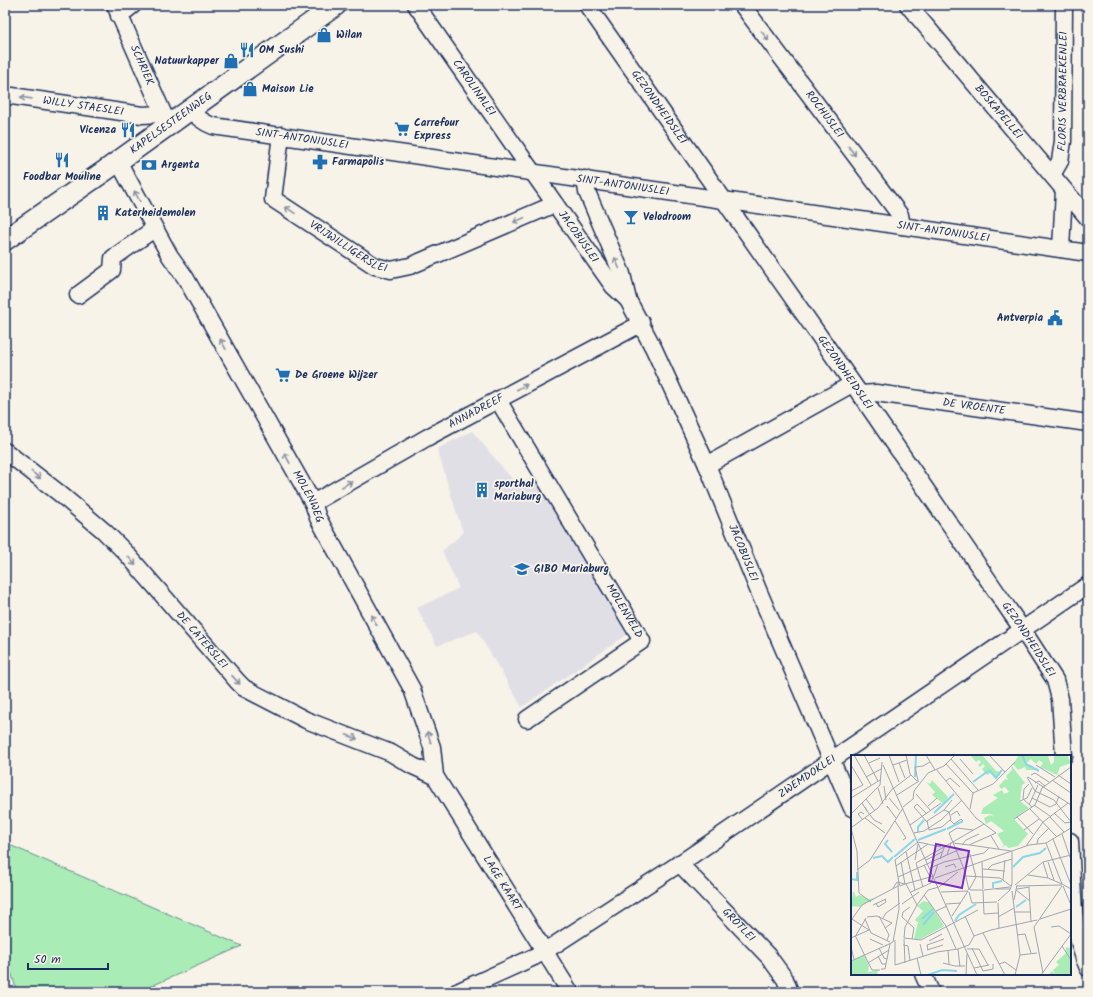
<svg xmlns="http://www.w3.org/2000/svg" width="1093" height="997" font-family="Kalam,sans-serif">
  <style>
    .built { fill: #e1dfe6 }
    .green { fill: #a9ecb6; stroke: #628e8a }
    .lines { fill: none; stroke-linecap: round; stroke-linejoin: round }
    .minor-casing { stroke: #1b2f5e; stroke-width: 19 }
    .major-casing { stroke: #1b2f5e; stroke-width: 23 }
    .minor { stroke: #f7f3e8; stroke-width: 16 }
    .major { stroke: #f7f3e8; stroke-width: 20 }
    .oneway { stroke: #8991a3 }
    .labels { text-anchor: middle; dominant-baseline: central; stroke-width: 3.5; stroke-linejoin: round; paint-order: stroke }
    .poi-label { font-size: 11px; font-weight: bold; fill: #1b2f5e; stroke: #f7f3e8; text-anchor: start }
    .street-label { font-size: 11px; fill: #1b2f5e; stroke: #f7f3e8 }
    .inset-river { fill: none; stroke: #8ad6ea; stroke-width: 2 }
    .inset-road { fill: none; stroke: #9fa5b1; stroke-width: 1 }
    .view { fill: #7b2cbf; fill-opacity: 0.15; stroke: #7b2cbf; stroke-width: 2 }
    .inset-edge { fill: none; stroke: #1b2f5e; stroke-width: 2 }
  </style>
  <rect width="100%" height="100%" fill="#f7f3e8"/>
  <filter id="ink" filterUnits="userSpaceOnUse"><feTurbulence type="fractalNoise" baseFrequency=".025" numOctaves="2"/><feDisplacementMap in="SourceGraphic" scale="8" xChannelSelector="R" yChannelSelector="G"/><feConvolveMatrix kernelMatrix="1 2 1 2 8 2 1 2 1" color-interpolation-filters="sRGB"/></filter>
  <g filter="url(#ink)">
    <polygon class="built" points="472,431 518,486 537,475 631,632 522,707 477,631 437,646 417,608 459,588 442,551 463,533 437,449"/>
    <polygon class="green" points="5,843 242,946 138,992 17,992 5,951"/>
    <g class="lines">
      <g class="minor-casing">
        <g id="minor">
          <path id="s1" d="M115 5 167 122"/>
          <path id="s2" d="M416 5 524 160 613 286 628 300"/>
          <path id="s3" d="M587 5 860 394 1022 629 1055 680 1060 699 1064 756"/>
          <path id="s4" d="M742 5 900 215 902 226"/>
          <path id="s5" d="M908 5 1088 218"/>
          <polyline points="119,16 133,5"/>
          <path id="s6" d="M5 95 142 115 162 114"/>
          <path id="s7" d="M190 109C197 118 203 122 213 126L1088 253"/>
          <path id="s8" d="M281 135 273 199 375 266 391 270 410 266 555 204"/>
          <path id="s9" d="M118 161 170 256 185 277 313 503 318 518 412 689 432 747 435 776 570 992"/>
          <path id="s10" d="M1052 175 1060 161 1063 141 1064 5"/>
          <path id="s11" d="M585 179 587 192 622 274 628 300 654 349 707 465 759 592 852 808"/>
          <polyline points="1061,249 1064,190"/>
          <polyline points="78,295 112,270 113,258 154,229"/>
          <path id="s12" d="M860 394 876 393 1088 423"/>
          <path id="s13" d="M498 400 642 641 527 719"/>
          <path id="s14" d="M5 451 59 493 104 531 126 553 238 682 244 688 306 720 391 753 413 766 435 776"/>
          <polyline points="707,465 852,384"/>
          <path id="s15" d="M313 503 428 437 633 328 641 322"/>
          <path d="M1070 841C1073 882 1071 932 1088 968"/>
          <path id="s16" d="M679 863 769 957 785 979 790 992"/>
          <polyline points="923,974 931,992"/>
          <path id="s17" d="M457 992 534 957 556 944 688 858 1088 585"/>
        </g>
      </g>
      <g class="major-casing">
        <g id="major">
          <path id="s18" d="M5 240 106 170 336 5"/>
        </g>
      </g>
      <use href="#minor" class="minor"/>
      <use href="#major" class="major"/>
    </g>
    <defs><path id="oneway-shaft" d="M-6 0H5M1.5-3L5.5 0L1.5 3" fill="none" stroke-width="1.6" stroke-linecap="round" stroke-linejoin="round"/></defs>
    <g class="oneway">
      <use href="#oneway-shaft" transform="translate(765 36) rotate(53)"/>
      <use href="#oneway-shaft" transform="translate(26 98) rotate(-172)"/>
      <use href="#oneway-shaft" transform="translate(852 151) rotate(53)"/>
      <use href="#oneway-shaft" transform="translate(137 196) rotate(-118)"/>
      <use href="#oneway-shaft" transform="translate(290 210) rotate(-146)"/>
      <use href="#oneway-shaft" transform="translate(519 220) rotate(157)"/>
      <use href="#oneway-shaft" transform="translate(617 263) rotate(-113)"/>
      <use href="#oneway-shaft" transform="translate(223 344) rotate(-119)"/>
      <use href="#oneway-shaft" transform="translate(522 387) rotate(-28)"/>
      <use href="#oneway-shaft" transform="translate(287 458) rotate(-119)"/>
      <use href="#oneway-shaft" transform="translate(36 475) rotate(38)"/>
      <use href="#oneway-shaft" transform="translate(347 484) rotate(-30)"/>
      <use href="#oneway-shaft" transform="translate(132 561) rotate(49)"/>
      <use href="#oneway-shaft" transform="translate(374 620) rotate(-119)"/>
      <use href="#oneway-shaft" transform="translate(236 680) rotate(47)"/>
      <use href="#oneway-shaft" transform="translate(352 737) rotate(21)"/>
      <use href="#oneway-shaft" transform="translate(429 737) rotate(-108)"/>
    </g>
  </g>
  <defs>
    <g id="shop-bare" transform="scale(1.2)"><path d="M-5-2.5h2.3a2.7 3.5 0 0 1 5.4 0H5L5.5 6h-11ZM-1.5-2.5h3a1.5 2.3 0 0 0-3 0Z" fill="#1f6fb2" stroke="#f7f3e8" stroke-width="2.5" paint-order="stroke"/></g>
    <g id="restaurant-bare" transform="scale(1.2)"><path d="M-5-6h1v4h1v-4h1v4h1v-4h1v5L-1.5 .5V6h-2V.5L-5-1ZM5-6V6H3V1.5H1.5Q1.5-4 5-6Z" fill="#1f6fb2" stroke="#f7f3e8" stroke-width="2.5" paint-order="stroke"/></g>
    <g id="supermarket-bare" transform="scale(1.2)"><path d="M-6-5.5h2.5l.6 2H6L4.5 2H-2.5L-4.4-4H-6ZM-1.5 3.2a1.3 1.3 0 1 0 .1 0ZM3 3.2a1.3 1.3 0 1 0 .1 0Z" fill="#1f6fb2" stroke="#f7f3e8" stroke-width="2.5" paint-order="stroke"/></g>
    <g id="pharmacy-bare" transform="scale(1.2)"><path d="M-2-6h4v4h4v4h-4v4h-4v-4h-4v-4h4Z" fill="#1f6fb2" stroke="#f7f3e8" stroke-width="2.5" paint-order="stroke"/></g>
    <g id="bank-bare" transform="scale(1.2)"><path d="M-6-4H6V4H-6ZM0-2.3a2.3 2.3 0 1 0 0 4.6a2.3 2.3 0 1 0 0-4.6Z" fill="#1f6fb2" stroke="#f7f3e8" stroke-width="2.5" paint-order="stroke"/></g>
    <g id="building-bare" transform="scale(1.2)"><path d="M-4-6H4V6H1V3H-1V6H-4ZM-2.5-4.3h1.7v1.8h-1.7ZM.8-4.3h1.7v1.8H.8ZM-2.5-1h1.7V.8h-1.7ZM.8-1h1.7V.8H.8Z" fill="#1f6fb2" stroke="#f7f3e8" stroke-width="2.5" paint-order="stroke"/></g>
    <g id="bar-bare" transform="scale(1.2)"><path d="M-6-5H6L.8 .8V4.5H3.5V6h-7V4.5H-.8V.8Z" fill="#1f6fb2" stroke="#f7f3e8" stroke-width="2.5" paint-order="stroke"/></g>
    <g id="civic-bare" transform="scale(1.2)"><path d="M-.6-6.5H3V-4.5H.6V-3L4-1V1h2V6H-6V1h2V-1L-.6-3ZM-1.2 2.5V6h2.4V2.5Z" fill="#1f6fb2" stroke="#f7f3e8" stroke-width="2.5" paint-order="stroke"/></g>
    <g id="school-bare" transform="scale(1.2)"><path d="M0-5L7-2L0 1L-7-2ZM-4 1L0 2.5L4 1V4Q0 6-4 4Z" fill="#1f6fb2" stroke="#f7f3e8" stroke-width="2.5" paint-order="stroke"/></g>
  </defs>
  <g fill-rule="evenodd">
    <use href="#shop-bare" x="324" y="35"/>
    <use href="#restaurant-bare" x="247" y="50"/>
    <use href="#shop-bare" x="231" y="61"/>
    <use href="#shop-bare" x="250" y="89"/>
    <use href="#supermarket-bare" x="402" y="129"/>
    <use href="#restaurant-bare" x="128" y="130"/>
    <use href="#restaurant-bare" x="62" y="160"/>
    <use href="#pharmacy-bare" x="320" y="162"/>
    <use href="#bank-bare" x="149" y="165"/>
    <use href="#building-bare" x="103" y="213"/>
    <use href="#bar-bare" x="631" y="217"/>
    <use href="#civic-bare" x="1055" y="318"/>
    <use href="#supermarket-bare" x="283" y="375"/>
    <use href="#building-bare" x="482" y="490"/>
    <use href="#school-bare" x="522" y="569"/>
  </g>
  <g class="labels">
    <g class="poi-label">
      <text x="336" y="35">Wilan</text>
      <text x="259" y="50">OM Sushi</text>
      <text x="219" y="61" text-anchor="end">Natuurkapper</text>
      <text x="262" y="89">Maison Lie</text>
      <text x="414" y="123">Carrefour<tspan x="414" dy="13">Express</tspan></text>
      <text x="116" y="130" text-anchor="end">Vicenza</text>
      <text x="332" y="162">Farmapolis</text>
      <text x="161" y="165">Argenta</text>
      <text x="62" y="177" text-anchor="middle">Foodbar Mouline</text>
      <text x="115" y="213">Katerheidemolen</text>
      <text x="643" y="217">Velodroom</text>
      <text x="1043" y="318" text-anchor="end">Antverpia</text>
      <text x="295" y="375">De Groene Wijzer</text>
      <text x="494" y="484">sporthal<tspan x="494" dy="13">Mariaburg</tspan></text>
      <text x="534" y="569">GIBO Mariaburg</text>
    </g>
    <g class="street-label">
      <text stroke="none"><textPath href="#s1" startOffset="66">SCHRIEK</textPath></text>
      <text stroke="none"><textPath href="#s2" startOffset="101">CAROLINALEI</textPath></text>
      <text stroke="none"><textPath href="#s10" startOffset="86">FLORIS VERBRAEKENLEI</textPath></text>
      <text stroke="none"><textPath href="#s6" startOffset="79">WILLY STAESLEI</textPath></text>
      <text stroke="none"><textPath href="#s3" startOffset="125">GEZONDHEIDSLEI</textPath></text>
      <text stroke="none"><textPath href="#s5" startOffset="140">BOSKAPELLEI</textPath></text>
      <text stroke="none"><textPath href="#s4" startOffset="137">ROCHUSLEI</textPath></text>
      <text stroke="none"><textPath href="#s18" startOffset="203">KAPELSESTEENWEG</textPath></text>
      <text stroke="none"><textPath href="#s7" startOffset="119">SINT-ANTONIUSLEI</textPath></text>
      <text stroke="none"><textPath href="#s7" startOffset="443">SINT-ANTONIUSLEI</textPath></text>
      <text stroke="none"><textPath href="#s7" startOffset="767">SINT-ANTONIUSLEI</textPath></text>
      <text stroke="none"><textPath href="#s2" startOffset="283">JACOBUSLEI</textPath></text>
      <text stroke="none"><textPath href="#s8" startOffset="154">VRIJWILLIGERSLEI</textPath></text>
      <text stroke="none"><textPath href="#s3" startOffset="449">GEZONDHEIDSLEI</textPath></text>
      <text stroke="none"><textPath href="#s12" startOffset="115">DE VROENTE</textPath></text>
      <text stroke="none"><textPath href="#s15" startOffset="187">ANNADREEF</textPath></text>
      <text stroke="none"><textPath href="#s9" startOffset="386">MOLENWEG</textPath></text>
      <text stroke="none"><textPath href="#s11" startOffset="407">JACOBUSLEI</textPath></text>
      <text stroke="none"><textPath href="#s13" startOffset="246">MOLENVELD</textPath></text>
      <text stroke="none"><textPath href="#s3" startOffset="773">GEZONDHEIDSLEI</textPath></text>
      <text stroke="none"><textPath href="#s14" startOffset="274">DE CATERSLEI</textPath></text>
      <text stroke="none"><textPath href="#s17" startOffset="412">ZWEMDOKLEI</textPath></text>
      <text stroke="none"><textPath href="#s9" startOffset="822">LAGE KAART</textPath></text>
      <text stroke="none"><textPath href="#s16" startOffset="86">GROTLEI</textPath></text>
    </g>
  </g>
  <g transform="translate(851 755)">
    <rect width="220" height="220" fill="#f7f3e8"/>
    <path d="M119 0H131L145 16 150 17 148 21 145 23 140 18 136 20 131 14 134 11 132 9 129 12 127 10 130 7 128 5 125 7ZM168 0H199L197 1 200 10 203 7V0H216L220 8 209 12 206 20 189 12 192 8 188 5 185 9 180 4 175 8 185 14 187 12 186 15H175L174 12 167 15 162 9ZM160 10 174 28 171 30 169 46 178 53 163 64 177 79 167 91 157 93 155 90 150 93 153 90 146 79 153 76 140 66 135 69 133 63 139 60 143 62 140 59H130L132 53 147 43 142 40 151 35 153 39 158 37 154 32 150 34 148 31 154 24 157 25 155 21 161 15ZM81 25 97 42 93 49 81 40 84 37 75 27 79 29ZM2 137H3L5 142 8 140 18 144 24 143 8 152 0 151ZM73 146 79 148 93 171 70 184H63L67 167 64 165 72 156 66 151ZM220 191V220H197L201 216 204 219 202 215 208 210 205 207 215 198V192L218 193ZM13 200 18 211 17 217 27 215 26 220H1L0 206Z" fill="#a9ecb6"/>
    <path class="inset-river" d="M171 0 175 9 188 16M138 15 145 23 151 15M64 22 65 0M122 27 137 16M83 58 103 39M96 74 112 66M67 77V72L73 65M37 85 34 89 41 97M67 85 95 74M43 102 64 84M22 103 31 101 37 107 42 102M162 112 172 102 189 98 195 93M0 124 6 125V117M142 133V128L151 126M165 152 175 145M71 164 82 154M104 166 108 160 125 149M72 170 83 157M77 220 91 215 106 216"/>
    <path class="inset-road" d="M3 0 20 30M13 0 27 26M38 0 48 27M55 0 59 19 66 26M75 0 84 15M138 0 154 17M100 4 127 35M109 4 122 19M18 8 29 3M48 8 54 23M95 9 122 38M0 10 12 30 0 36M32 10 126 220M42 10 56 5M185 10 204 22M85 14 125 63 145 78 118 90 102 88M180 20 184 18 198 27M207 20 220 29M15 22 30 14M176 22 184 36 203 45 220 67M177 22 220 50M201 25 220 38M67 26 64 12 72 11 79 7M95 26 99 23 109 32M184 28 188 26 194 31M178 29 173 34 172 44 181 52M33 31 35 45M27 33 32 49M43 33 60 20M65 39 80 56M46 40 68 26M0 43 29 25M38 43 48 55M181 43 199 52 205 49 208 41M15 44 24 56M169 46 176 43 181 33M11 48 16 56 14 52M178 50 187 30M183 50 199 61M77 51 86 43M52 52 62 44 63 36 77 18 93 11 104 0M37 53 36 51 45 63M119 54 122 38 142 29 164 7M179 54 206 82M93 55 98 57 100 64 91 72 78 75 76 66ZM93 55 101 45M16 56 23 65 31 69M203 58 214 68 220 67M0 59 29 30 31 7M100 60 106 56 109 61M166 62 182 79M199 62 213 77M14 63 34 78M163 64 184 50 191 33 220 12M12 65 7 59 10 57 13 59M99 65 103 69 110 64 112 66M44 66 55 83 52 85M76 67 63 52 66 49 76 59M59 70 90 48M0 73 6 96 8 138 20 147M0 73 27 53 42 33M173 75 188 64M63 78 73 76 90 65 111 45M211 79 220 105M140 81 148 94M202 84 220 130M195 88 211 129 220 134M186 89 187 84 198 73M111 90 115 85 128 79M119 90 160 96M175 91 192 67 217 48M55 97 64 135M96 100 100 88M89 104 94 90M64 105 67 89M75 105 91 97M50 107 54 129M131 107 132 134M192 107 220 100M192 107 197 123M197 107 203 125M65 108 133 69M65 108 72 132M73 110 79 122M45 111 77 89M94 112 103 109 105 113M79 113 93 107 133 98 138 93M132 114 154 116M137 114 141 110 161 104M6 115 19 105 52 53M177 120 197 123 211 129M83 121 87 109M115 121 149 123 160 131M47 122 107 95 119 96M84 123 178 90 195 88 220 73M152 125 154 105M54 129 49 131 48 128 44 105 67 87 90 92M54 129 83 121M55 129 66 150M164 130 192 107M166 131 211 130M212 131 220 150M88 132 107 117M42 133 46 127 54 129M178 133 180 167M145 134H159M166 134 179 132M118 135 113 114 98 78 106 73 122 75M118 135 125 122 119 99M119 135H132M132 135 133 159M133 135 159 132M165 135 179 146M161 136 169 200 164 220M60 137 80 128 82 122M90 137 117 136M118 137 121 148 146 147M73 140 95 171 105 194M163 145 166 130M147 146 159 135 161 129V96M25 148 27 152 35 147 34 144M147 148 148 173M51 149 68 137M95 149 110 148M22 150 35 144M59 152 52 157 51 162 63 173 61 184M85 156 96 151M163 157H179M133 159 147 158M28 161 38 180 36 185M101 161 117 136M114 161 123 181M16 162 26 161 41 168 34 173M147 162 163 153M32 163 35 158 49 148M1 164 11 150 47 131M1 164 18 175M14 164 20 178 39 187M189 164 220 154M200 172 208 171 220 179M132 178 154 220M166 180 174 179 180 198M4 182 15 163M5 182 13 199M0 183 18 175M53 183 70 185 127 155M53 183 54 172 66 150 77 135 88 132M19 184 32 190M53 184 54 208M44 185V210M78 186 91 179M69 189 72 201M52 190 57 191 59 206M34 191 42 187 48 154 47 128M211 191 220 205M0 192 3 204M28 193 33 203 36 204M121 193 132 216 142 214V209M107 194 109 212M116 194H128L137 210M76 195 92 190M77 195 76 190 93 184M97 195 98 209M13 199 21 215H29M169 200 186 198M27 201 31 209H35M66 203 70 220M0 206 36 190M17 208 38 195M92 208 104 211H114M148 209 154 207 165 215M44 210 86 197 107 194 118 190 123 181 140 175 186 165M123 213 138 210M30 214H34L39 189M192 218 183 172 211 131M115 220 116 199M190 220 220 179"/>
    <path class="view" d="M85 89 118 96 111 133 78 126Z"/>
    <rect width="220" height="220" class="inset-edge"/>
  </g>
  <rect width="1093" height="997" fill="none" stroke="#f7f3e8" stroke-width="20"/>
  <rect x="10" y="10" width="1073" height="977" fill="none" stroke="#1b2f5e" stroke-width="1.5" filter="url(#ink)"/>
  <path d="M28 963v6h80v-6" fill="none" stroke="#1b2f5e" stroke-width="2"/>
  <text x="34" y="963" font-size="12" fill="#1b2f5e" stroke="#f7f3e8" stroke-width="3" paint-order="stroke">50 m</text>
</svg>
